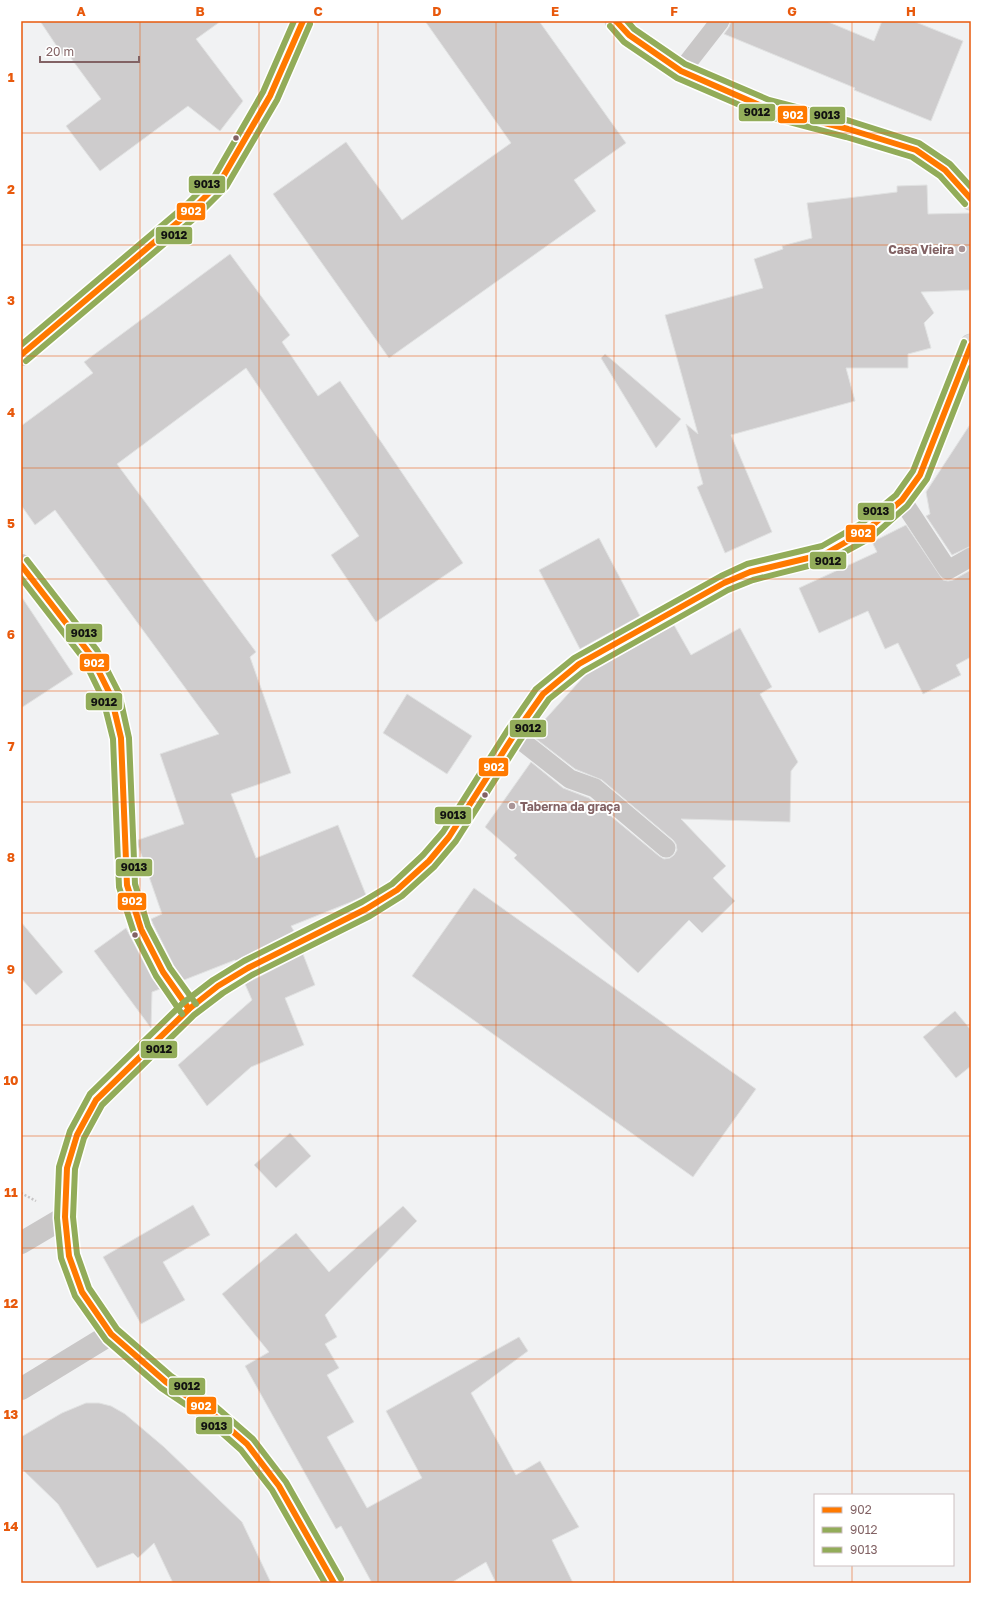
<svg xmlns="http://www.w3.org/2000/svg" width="992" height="1604" font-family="'Golos Text',sans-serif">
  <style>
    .building { fill: #cecccd; stroke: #e1e2e2 }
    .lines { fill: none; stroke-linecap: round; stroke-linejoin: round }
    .secondary-casing { stroke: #d0cecf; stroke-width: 23 }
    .path { stroke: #c6c4c5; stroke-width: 2.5; stroke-dasharray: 2 2; stroke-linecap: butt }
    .service { stroke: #c9c7c7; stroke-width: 19 }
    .minor { stroke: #c9c7c7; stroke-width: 22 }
    .tertiary { stroke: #c9c7c7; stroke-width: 22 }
    .secondary { stroke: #ddd; stroke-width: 22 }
    .bus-1-casing { stroke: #fff; stroke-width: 9 }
    .bus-2-casing { stroke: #fff; stroke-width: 9 }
    .bus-3-casing { stroke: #fff; stroke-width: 9 }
    .bus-1 { stroke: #ff7900; stroke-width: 6 }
    .bus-2 { stroke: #92ac59; stroke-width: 6 }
    .bus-3 { stroke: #92ac59; stroke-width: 6 }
    .grid { fill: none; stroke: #e8590c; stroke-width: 1; stroke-opacity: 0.55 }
    .bus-dot { fill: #826264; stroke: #fff; stroke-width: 1.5 }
    .poi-dot { fill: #a99496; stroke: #fff; stroke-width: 1.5 }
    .labels { text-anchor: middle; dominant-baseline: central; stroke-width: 4; stroke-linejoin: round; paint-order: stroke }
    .poi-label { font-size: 12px; font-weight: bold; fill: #826264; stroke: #fff; text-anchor: end }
    .line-badge { stroke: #fff; stroke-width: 1.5 }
    .badge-label { font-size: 11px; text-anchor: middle; font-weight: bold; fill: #fff }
    .pale-badge-label { font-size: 11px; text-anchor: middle; font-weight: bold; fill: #111 }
    .neatline { fill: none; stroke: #e8590c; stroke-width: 1.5 }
    .grid-label { font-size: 13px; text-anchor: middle; font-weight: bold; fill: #e8590c }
  </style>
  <rect width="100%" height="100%" fill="#f1f2f3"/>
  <g class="building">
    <polygon points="40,21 221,21 196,39 243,101 220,131 188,106 100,171 66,126 101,99 68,54 64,57"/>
    <polygon points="425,21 539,21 626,143 574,180 596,211 389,358 273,194 346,142 402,220 511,143"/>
    <polygon points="731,21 826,21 874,41 882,21 913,21 963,41 931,121 854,90 855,88 724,34 729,27"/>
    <polygon points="927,185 928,214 971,213 971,290 921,292 934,313 924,323 931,348 908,354 908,368 846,368 855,401 731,435 772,532 725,553 697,487 703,484 686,424 698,434 665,315 763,288 754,259 783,249 782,246 812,238 807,203 897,192 897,186"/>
    <polygon points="230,254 290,335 282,342 318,396 340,381 463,563 376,622 331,555 359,536 246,368 117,464 256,652 250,657 291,773 231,794 256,858 338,825 366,895 351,902 291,926 294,931 236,961 235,960 184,980 174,966 153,924 151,919 162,914 138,845 138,840 184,824 160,754 219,734 55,510 35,525 21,505 21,426 93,373 84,362"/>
    <polygon points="605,354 681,419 656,448 601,358"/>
    <polygon points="971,423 971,546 952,555 926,516 930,514 926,492"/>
    <polygon points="906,525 943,580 948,581 953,580 971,570 971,657 956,665 961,675 923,694 898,643 885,649 868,611 819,633 799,588 877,552 872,542"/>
    <polygon points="599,538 640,616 580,649 539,570"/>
    <polygon points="21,596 73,674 21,708"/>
    <polygon points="674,625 691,655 740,628 772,687 760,694 798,762 791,771 790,822 681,819 726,866 713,878 735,901 702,933 689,920 638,973 514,858 517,855 485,827 531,762 563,788 589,798 659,856 664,859 670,858 674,855 677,850 676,844 673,840 602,780 575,769 531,735 586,674"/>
    <polygon points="407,694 472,736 447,774 383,733"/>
    <polygon points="474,888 756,1089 693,1177 412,976"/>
    <polygon points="21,922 63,972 36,995 21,978"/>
    <polygon points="126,928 152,978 160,989 152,992 151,1028 94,951"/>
    <polygon points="303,954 315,985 285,998 304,1045 251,1067 207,1106 178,1065 252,1000 245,984"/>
    <polygon points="955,1011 971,1030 971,1066 956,1078 923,1037"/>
    <polygon points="290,1133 311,1156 276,1188 254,1165"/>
    <polygon points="193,1205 210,1235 163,1262 185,1300 141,1324 103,1257"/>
    <polygon points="403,1206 417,1221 325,1315 337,1337 325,1344 339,1368 327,1375 354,1422 327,1437 367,1508 422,1478 386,1411 519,1337 528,1351 471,1393 516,1475 540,1461 579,1527 552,1540 573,1583 496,1583 486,1562 451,1583 372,1583 341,1526 336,1529 245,1366 269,1352 222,1294 296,1233 329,1272"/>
    <polygon points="86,1403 99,1403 111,1406 125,1414 164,1447 242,1522 271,1583 173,1583 154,1543 138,1558 133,1553 97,1568 58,1504 21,1468 21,1437 62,1413"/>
  </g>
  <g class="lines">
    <g class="secondary-casing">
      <g id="secondary">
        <polyline points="616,21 629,35 681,71 766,108 848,129 916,150 945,170 971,199"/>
        <polyline points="334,1583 279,1486 247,1444 209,1411 166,1382 111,1334 82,1292 69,1256 65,1217 67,1168 77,1135 96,1100 189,1009 218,986 248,968 366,909 397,890 429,861 449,837 514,735 543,694 579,664 724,583 750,572 825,554 867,530 902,500 920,475 971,345"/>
      </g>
    </g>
    <polyline class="path" points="21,1193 36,1201"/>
    <g class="service">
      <polyline points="681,71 720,21"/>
      <polyline points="902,500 948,570 971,557"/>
      <polyline points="514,735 570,779 595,788 666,848"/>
    </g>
    <polyline class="minor" points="21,1243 65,1217"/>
    <g class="tertiary">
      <polyline points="21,355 191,211 220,182 237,154 270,96 303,21"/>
      <polyline points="21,565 90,654 111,696 121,738 127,885 141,929 163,972 189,1009"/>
      <polyline points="21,1389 111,1334"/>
    </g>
    <use href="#secondary" class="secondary"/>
    <g class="bus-1-casing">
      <g id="bus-1">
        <polyline points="616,21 629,35 681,71 766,108 848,129 916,150 945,170 971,199"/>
        <polyline points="21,355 191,211 220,182 270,96 303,21"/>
        <polyline points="21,565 90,654 111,696 121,738 127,885 141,929 163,972 189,1009"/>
        <polyline points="334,1583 279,1486 247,1444 209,1411 166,1382 111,1334 82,1292 69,1256 65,1217 67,1168 77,1135 96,1100 189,1009 218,986 248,968 366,909 397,890 429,861 449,837 514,735 543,694 579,664 724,583 750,572 825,554 867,530 902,500 920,475 971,345"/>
      </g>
    </g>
    <g class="bus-2-casing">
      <g id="bus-2">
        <polyline points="610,26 624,42 677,78 763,115 846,137 912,157 940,176 965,204"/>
        <polyline points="26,361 196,217 226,187 277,100 310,24"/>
        <polyline points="21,578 83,658 103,699 113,739 119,887 134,933 156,976 182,1014"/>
        <polyline points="341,1579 286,1482 253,1439 214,1405 171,1376 117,1329 89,1288 77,1254 73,1217 75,1169 84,1138 102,1105 194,1015 223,993 252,975 370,916 402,896 434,867 456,841 521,739 549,699 584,671 728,590 753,580 828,561 872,537 907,506 927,479 971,367"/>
      </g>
    </g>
    <g class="bus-3-casing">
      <g id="bus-3">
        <polyline points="627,21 634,29 685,64 769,100 850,121 919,143 950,164 971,187"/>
        <polyline points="21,345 186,205 214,177 263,92 294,21"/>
        <polyline points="27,560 97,650 119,693 129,738 135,884 148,926 170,968 196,1004"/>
        <polyline points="325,1583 272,1490 241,1450 204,1417 161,1388 106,1340 75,1296 61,1258 57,1218 59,1167 70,1131 90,1094 183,1003 213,980 244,961 362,902 392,884 423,855 443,832 507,731 536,689 574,658 721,576 747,564 822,546 862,523 896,495 913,471 964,342"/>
      </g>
    </g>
    <use href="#bus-1" class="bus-1"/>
    <use href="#bus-2" class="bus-2"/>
    <use href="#bus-3" class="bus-3"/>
  </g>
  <path class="grid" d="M140 21V1583M259 21V1583M378 21V1583M496 21V1583M614 21V1583M733 21V1583M852 21V1495M21 133H971M21 245H971M21 356H971M21 468H971M21 579H971M21 691H971M21 802H971M21 913H971M21 1025H971M21 1136H971M21 1248H971M21 1359H971M21 1471H971M852 1565V1583"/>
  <g class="bus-dot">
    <circle cx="236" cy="138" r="3.5"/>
    <circle cx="485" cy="795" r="3.5"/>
    <circle cx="135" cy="935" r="3.5"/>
  </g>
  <g class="poi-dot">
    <circle cx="962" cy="249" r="4"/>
    <circle cx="512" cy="806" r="4"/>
  </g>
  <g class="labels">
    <g class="poi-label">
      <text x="954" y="249">Casa Vieira</text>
      <text x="520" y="806" text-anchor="start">Taberna da graça</text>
    </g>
  </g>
  <g class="line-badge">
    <rect x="738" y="103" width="38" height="19" rx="4" fill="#92ac59"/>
    <rect x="777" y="105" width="31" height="19" rx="4" fill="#ff7900"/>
    <rect x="809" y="106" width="37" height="19" rx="4" fill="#92ac59"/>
    <rect x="188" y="175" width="38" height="19" rx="4" fill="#92ac59"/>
    <rect x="176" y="202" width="30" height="19" rx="4" fill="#ff7900"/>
    <rect x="155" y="226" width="38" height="19" rx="4" fill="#92ac59"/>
    <rect x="857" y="502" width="38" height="19" rx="4" fill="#92ac59"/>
    <rect x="845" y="524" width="31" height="19" rx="4" fill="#ff7900"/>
    <rect x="809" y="551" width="38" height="19" rx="4" fill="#92ac59"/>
    <rect x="65" y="623" width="38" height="20" rx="4" fill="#92ac59"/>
    <rect x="79" y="653" width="31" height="19" rx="4" fill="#ff7900"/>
    <rect x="85" y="692" width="38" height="19" rx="4" fill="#92ac59"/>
    <rect x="509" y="719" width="38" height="19" rx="4" fill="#92ac59"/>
    <rect x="478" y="757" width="31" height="20" rx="4" fill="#ff7900"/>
    <rect x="434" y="806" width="38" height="19" rx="4" fill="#92ac59"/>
    <rect x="115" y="858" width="38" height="19" rx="4" fill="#92ac59"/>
    <rect x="117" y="892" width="30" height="19" rx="4" fill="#ff7900"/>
    <rect x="140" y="1040" width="38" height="19" rx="4" fill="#92ac59"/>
    <rect x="168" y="1377" width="38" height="19" rx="4" fill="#92ac59"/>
    <rect x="186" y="1396" width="31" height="19" rx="4" fill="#ff7900"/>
    <rect x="195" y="1416" width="38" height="19" rx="4" fill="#92ac59"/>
  </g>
  <g class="badge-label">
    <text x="793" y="119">902</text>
    <text x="191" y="215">902</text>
    <text x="861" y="537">902</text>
    <text x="94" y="667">902</text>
    <text x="494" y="771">902</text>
    <text x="132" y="905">902</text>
    <text x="201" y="1410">902</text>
  </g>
  <g class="pale-badge-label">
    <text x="757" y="116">9012</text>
    <text x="827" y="119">9013</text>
    <text x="207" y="188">9013</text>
    <text x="174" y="239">9012</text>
    <text x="876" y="515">9013</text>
    <text x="828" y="565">9012</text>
    <text x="84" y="637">9013</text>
    <text x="104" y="706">9012</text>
    <text x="528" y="732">9012</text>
    <text x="453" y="819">9013</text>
    <text x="134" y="871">9013</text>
    <text x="159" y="1053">9012</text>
    <text x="187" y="1390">9012</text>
    <text x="214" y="1430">9013</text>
  </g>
  <rect width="992" height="1604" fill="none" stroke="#ffffff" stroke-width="44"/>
  <rect x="814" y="1494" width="140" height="72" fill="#ffffff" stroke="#cdc0c1"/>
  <rect x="822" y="1507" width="20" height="6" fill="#ff7900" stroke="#cdc0c1"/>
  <text x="850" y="1514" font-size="12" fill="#826264">902</text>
  <rect x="822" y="1527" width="20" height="6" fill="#92ac59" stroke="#cdc0c1"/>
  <text x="850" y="1534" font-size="12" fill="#826264">9012</text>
  <rect x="822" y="1547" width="20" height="6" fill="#92ac59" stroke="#cdc0c1"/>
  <text x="850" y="1554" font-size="12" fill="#826264">9013</text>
  <path d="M40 56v6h99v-6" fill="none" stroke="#826264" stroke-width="2"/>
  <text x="46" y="56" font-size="12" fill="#826264" stroke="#ffffff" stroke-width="3" paint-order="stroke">20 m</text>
  <rect x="22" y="22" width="948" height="1560" class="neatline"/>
  <g class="grid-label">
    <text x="81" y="16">A</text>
    <text x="200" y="16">B</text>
    <text x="318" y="16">C</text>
    <text x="437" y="16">D</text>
    <text x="555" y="16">E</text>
    <text x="674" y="16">F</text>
    <text x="792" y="16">G</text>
    <text x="911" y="16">H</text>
    <text x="11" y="82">1</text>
    <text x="11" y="194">2</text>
    <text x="11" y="305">3</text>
    <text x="11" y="417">4</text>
    <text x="11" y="528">5</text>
    <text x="11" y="639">6</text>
    <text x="11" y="751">7</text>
    <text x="11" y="862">8</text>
    <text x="11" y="974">9</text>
    <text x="11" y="1085">10</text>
    <text x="11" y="1197">11</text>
    <text x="11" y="1308">12</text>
    <text x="11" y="1419">13</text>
    <text x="11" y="1531">14</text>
  </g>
</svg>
